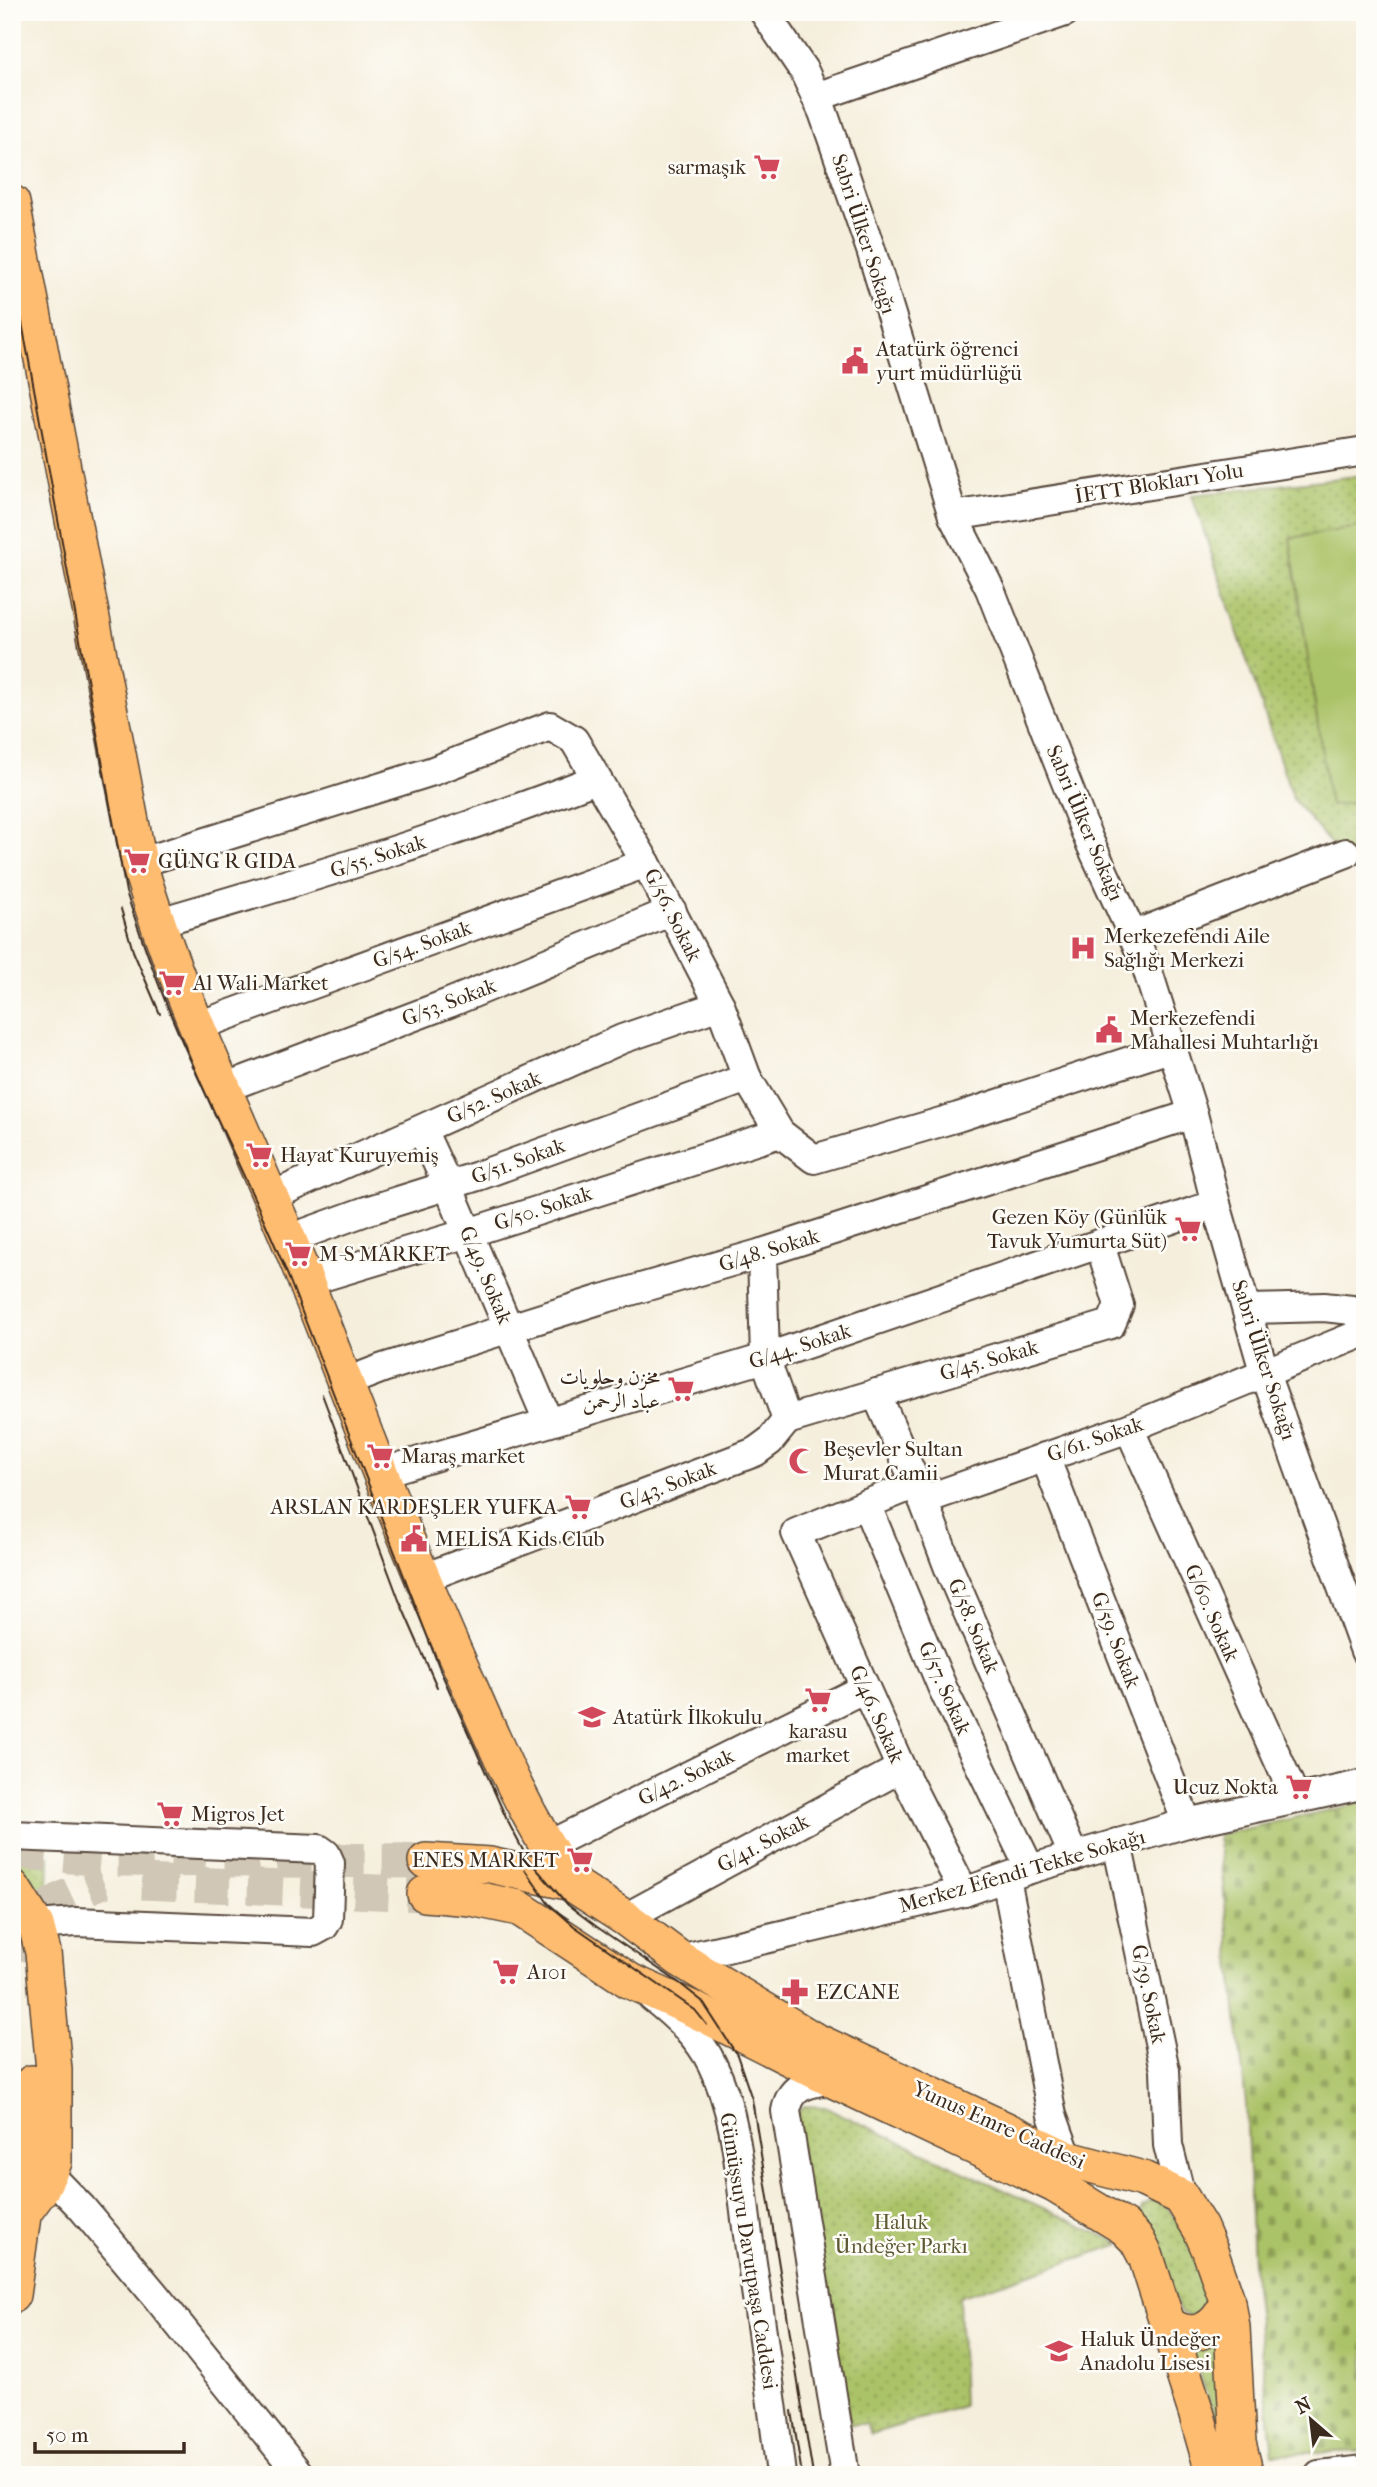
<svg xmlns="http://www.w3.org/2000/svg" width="1377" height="2487" font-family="'IM FELL French Canon',Amiri,serif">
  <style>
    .grass { fill: url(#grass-dots); stroke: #737643; stroke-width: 2 }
    .cemetery { fill: url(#cemetery-stones); stroke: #737643; stroke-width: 2 }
    .pitch { fill: #abc368; stroke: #737643; stroke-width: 2 }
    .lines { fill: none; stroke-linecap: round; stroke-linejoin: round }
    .major-tunnel { stroke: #d0c7b6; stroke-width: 35; stroke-dasharray: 35 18; stroke-linecap: butt }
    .minor-casing { stroke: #57473a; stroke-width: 32 }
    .major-casing { stroke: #57473a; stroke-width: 38 }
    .minor { stroke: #fff; stroke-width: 28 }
    .major { stroke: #febc70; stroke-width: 35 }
    .tram { stroke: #3b2a1e; stroke-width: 2 }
    .labels { text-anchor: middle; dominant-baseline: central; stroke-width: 5; stroke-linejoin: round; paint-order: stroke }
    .poi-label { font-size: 21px; fill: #3b2a1e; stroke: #fdfcf7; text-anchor: start }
    .street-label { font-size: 21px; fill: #3b2a1e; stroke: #fdfcf7 }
    .park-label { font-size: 21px; fill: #5d5834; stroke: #fdfcf7 }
  </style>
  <defs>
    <pattern id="grass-dots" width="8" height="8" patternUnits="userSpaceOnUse" patternTransform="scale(1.75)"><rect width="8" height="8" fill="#abc368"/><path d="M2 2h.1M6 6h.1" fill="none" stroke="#8c9f55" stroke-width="1.8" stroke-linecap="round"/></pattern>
    <pattern id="cemetery-stones" width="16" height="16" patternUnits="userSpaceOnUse" patternTransform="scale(1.75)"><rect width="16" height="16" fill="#abc368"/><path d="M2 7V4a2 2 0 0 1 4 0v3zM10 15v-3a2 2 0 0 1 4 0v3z" fill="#8c9f55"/></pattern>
  </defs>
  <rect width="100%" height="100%" fill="#fdfcf7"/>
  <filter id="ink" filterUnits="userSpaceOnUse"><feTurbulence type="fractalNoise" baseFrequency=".0143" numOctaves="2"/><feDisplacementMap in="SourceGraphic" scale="14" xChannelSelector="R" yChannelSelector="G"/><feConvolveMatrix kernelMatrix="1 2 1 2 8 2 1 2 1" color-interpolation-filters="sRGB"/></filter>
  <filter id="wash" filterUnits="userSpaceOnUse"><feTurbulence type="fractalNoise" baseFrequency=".00686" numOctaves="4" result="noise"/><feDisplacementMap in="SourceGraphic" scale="28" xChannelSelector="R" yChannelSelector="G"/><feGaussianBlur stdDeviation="1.57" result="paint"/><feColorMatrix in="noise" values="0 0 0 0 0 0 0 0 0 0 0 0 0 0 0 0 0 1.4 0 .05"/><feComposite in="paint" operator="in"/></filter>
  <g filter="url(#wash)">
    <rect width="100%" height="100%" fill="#f5eedc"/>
    <g class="grass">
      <polygon points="1365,475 1365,851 1344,860 1293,799 1192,495"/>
      <polygon points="12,1852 49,1856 48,1887 64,1889 62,1911 49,1911 12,1862"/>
      <polygon points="803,2106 825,2107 1121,2244 959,2297 963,2406 871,2434 866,2424 850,2424 794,2118"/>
      <polygon points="1152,2200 1167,2207 1190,2241 1211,2304 1208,2310 1193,2317 1181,2313 1139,2217 1142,2207"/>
      <polygon points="1216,2343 1224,2444 1192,2351 1211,2346"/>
    </g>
    <polygon class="cemetery" points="1365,1802 1365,2451 1273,2454 1254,2285 1246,2104 1218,1835"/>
    <polygon class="pitch" points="1365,526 1365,801 1330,806 1290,538"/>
  </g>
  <g filter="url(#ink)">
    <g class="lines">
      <g class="major-tunnel">
        <polyline points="12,1851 105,1859 426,1861"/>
        <polyline points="142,1882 425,1894"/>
        <path d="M21 1961C27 1908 59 1900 103 1881"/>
      </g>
      <g class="minor-casing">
        <g id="minor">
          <polyline points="764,12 804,71 823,112 871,250 953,516 990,589 1088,838 1145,962 1193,1114 1216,1204 1264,1371 1365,1651"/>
          <polyline points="816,97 1065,12"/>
          <polyline points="953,516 1365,451"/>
          <polyline points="139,863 433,771 550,726 574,740 646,863 720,1005 747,1078 780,1133 814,1159 958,1117 1173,1047"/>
          <path d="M156 923C305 880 452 835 596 779"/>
          <polyline points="1134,935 1346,853"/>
          <polyline points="198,1026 646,863"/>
          <polyline points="224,1088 449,1003 672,911"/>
          <polyline points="422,1130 448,1186 548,1421"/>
          <polyline points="270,1197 622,1039 720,1005"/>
          <polyline points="289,1239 366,1211 478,1176 747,1078"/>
          <polyline points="762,1253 765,1358 787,1420"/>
          <polyline points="305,1282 468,1233 780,1133"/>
          <polyline points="1248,1309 1324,1307 1352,1310 1365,1324"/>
          <polyline points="344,1383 383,1368 599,1300 762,1253 1193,1114"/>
          <polyline points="876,1393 923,1500 950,1571 1074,1857"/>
          <polyline points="787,1420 1111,1324 1119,1305 1100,1245"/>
          <polyline points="1129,1428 1295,1797"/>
          <polyline points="1045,1457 1187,1823"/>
          <polyline points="380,1473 765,1358 1216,1204"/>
          <polyline points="916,1484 796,1533 901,1768 964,1892"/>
          <polyline points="923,1500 1129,1428 1365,1332"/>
          <polyline points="866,1504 943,1689 1030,1869"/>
          <polyline points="421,1579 755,1452 770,1441 787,1420"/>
          <polyline points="12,1836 319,1849 326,1854 330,1863 328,1919 324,1926 313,1932 76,1922 36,1925"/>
          <polyline points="1117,1843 1165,2070 1168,2145 1181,2197"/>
          <polyline points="545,1847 865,1688"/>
          <polyline points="1006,1878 1052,2115 1068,2159"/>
          <polyline points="625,1918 901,1768"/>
          <polyline points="680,1959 964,1892 1030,1869 1187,1823 1365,1784"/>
          <path d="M652 1997C676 2016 699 2037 712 2064 739 2118 740 2183 749 2242 760 2319 772 2397 781 2475"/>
          <path d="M831 2079C808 2084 791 2084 786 2111L845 2475"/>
          <polyline points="50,2175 82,2208 155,2295 300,2475"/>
          <polyline points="1319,2475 1365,2470"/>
        </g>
      </g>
      <g class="major-casing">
        <g id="major">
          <path d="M12 203 139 863C180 1006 249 1140 304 1277 358 1414 408 1551 469 1685 499 1754 528 1821 571 1883"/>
          <polyline points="426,1861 490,1865 571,1883 625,1918 680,1959 812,2039 1068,2159 1143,2179 1181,2197 1200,2228 1210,2251 1228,2303 1232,2327 1238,2443 1246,2475"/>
          <polyline points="12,1887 36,1925 43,1952 54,2070 54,2162 41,2189 24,2212"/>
          <polyline points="425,1894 471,1898 519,1908 630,1981 695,2010 831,2079 1055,2185 1124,2227 1137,2240 1146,2257 1196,2412 1214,2475"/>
          <polyline points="12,2295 28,2180 32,2083"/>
          <path d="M1169 2325C1196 2343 1216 2328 1228 2303"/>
        </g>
      </g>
      <use href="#minor" class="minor"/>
      <use href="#major" class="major"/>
      <g class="tram">
        <path d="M12 268 126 892C142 940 158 986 178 1032 214 1116 256 1196 290 1281L441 1672 507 1820 527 1858 568 1905 597 1927 678 1982 702 2001 737 2055 752 2099 813 2475"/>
        <polyline points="121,909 133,951 160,1014"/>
        <polyline points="322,1394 399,1600 437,1687"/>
        <polyline points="525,1870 548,1903 574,1926 695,2010 707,2025"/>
        <polyline points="792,2411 802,2475"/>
      </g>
    </g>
  </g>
  <defs>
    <g id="supermarket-bare" transform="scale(2.1)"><path d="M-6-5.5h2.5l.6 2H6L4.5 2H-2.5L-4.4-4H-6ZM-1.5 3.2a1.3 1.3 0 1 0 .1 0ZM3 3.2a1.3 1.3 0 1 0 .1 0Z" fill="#d1495b" stroke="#fdfcf7" stroke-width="2.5" paint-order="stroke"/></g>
    <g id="civic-bare" transform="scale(2.1)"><path d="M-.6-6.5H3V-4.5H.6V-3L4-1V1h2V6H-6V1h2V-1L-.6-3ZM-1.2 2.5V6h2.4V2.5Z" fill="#d1495b" stroke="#fdfcf7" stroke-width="2.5" paint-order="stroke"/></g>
    <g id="hospital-bare" transform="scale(2.1)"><path d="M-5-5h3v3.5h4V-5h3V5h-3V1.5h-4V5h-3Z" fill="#d1495b" stroke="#fdfcf7" stroke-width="2.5" paint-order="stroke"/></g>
    <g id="mosque-bare" transform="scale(2.1)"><path d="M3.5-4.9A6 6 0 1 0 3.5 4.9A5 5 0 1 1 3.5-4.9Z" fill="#d1495b" stroke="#fdfcf7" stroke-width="2.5" paint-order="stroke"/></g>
    <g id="school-bare" transform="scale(2.1)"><path d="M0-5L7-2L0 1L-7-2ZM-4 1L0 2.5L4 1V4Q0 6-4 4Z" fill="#d1495b" stroke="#fdfcf7" stroke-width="2.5" paint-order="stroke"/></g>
    <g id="pharmacy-bare" transform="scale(2.1)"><path d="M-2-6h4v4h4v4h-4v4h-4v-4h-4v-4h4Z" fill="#d1495b" stroke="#fdfcf7" stroke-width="2.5" paint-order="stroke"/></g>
  </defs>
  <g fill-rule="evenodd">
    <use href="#supermarket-bare" x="767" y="167"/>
    <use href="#civic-bare" x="855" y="361"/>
    <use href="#supermarket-bare" x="137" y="861"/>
    <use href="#hospital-bare" x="1083" y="948"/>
    <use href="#supermarket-bare" x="172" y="983"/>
    <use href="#civic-bare" x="1109" y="1030"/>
    <use href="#supermarket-bare" x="259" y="1155"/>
    <use href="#supermarket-bare" x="1188" y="1229"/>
    <use href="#supermarket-bare" x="298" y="1254"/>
    <use href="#supermarket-bare" x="681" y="1389"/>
    <use href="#supermarket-bare" x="380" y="1456"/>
    <use href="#mosque-bare" x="802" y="1461"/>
    <use href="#supermarket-bare" x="578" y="1507"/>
    <use href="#civic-bare" x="414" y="1539"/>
    <use href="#supermarket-bare" x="818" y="1700"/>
    <use href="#school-bare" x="592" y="1717"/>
    <use href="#supermarket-bare" x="1299" y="1787"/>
    <use href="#supermarket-bare" x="170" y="1814"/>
    <use href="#supermarket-bare" x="580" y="1860"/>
    <use href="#supermarket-bare" x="506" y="1972"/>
    <use href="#pharmacy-bare" x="795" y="1992"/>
    <use href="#school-bare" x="1059" y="2351"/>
  </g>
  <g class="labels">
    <g class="poi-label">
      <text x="746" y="167" text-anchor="end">sarmaşık</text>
      <text x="876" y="349">Atatürk öğrenci<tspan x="876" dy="24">yurt müdürlüğü</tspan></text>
      <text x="158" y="861">GÜNG R GIDA</text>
      <text x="1104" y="936">Merkezefendi Aile<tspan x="1104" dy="24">Sağlığı Merkezi</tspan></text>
      <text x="193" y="983">Al Wali Market</text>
      <text x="1130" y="1018">Merkezefendi<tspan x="1130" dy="24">Mahallesi Muhtarlığı</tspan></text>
      <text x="280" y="1155">Hayat Kuruyemiş</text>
      <text x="1167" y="1217" text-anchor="end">Gezen Köy (Günlük<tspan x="1167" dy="24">Tavuk Yumurta Süt)</tspan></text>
      <text x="319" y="1254">M-S MARKET</text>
      <text x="660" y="1377" text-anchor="end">مخزن وحلويات<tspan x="660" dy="24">عباد الرحمن</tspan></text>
      <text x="823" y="1449">Beşevler Sultan<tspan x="823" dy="24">Murat Camii</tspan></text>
      <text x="401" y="1456">Maraş market</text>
      <text x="557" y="1507" text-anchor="end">ARSLAN KARDEŞLER YUFKA</text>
      <text x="435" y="1539">MELİSA Kids Club</text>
      <text x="613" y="1717">Atatürk İlkokulu</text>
      <text x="818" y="1731" text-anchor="middle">karasu<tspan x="818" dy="24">market</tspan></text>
      <text x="1278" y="1787" text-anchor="end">Ucuz Nokta</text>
      <text x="191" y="1814">Migros Jet</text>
      <text x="559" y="1860" text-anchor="end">ENES MARKET</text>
      <text x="527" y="1972">A101</text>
      <text x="816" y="1992">EZCANE</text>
      <text x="1080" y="2339">Haluk Ündeğer<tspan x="1080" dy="24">Anadolu Lisesi</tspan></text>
    </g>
    <g class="street-label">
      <text transform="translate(864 234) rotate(72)">Sabri Ülker Sokağı</text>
      <text transform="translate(1159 483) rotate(-9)">İETT Blokları Yolu</text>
      <text transform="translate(1085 823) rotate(67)">Sabri Ülker Sokağı</text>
      <text transform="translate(378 856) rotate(-18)">G/55. Sokak</text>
      <text transform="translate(673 915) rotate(63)">G/56. Sokak</text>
      <text transform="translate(422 944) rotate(-20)">G/54. Sokak</text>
      <text transform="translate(449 1002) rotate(-21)">G/53. Sokak</text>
      <text transform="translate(494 1097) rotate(-24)">G/52. Sokak</text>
      <text transform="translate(518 1161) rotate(-20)">G/51. Sokak</text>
      <text transform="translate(543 1208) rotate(-18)">G/50. Sokak</text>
      <text transform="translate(769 1250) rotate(-17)">G/48. Sokak</text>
      <text transform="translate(486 1275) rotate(67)">G/49. Sokak</text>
      <text transform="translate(800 1346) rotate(-18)">G/44. Sokak</text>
      <text transform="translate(989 1360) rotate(-16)">G/45. Sokak</text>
      <text transform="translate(1264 1360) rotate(72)">Sabri Ülker Sokağı</text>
      <text transform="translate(1095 1439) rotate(-19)">G/61. Sokak</text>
      <text transform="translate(668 1485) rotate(-21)">G/43. Sokak</text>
      <text transform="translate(1212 1613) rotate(66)">G/60. Sokak</text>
      <text transform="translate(974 1626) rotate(67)">G/58. Sokak</text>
      <text transform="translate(1116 1640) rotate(69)">G/59. Sokak</text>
      <text transform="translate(945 1688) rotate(66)">G/57. Sokak</text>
      <text transform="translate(877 1714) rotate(66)">G/46. Sokak</text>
      <text transform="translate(686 1777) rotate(-26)">G/42. Sokak</text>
      <text transform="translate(763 1843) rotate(-28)">G/41. Sokak</text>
      <text transform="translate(1022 1871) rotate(-16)">Merkez Efendi Tekke Sokağı</text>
      <text transform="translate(1149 1994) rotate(78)">G/39. Sokak</text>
      <text transform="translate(999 2125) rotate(24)">Yunus Emre Caddesi</text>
      <text transform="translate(749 2251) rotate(81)">Gümüşsuyu Davutpaşa Caddesi</text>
    </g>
    <g class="park-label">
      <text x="901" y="2222">Haluk<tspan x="901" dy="24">Ündeğer Parkı</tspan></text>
    </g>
  </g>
  <rect width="1377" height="2487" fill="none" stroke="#fdfcf7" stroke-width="42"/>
  <g transform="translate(1311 2420) rotate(332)" stroke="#fdfcf7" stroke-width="5" paint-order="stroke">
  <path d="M0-5L12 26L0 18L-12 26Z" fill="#3b2a1e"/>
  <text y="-10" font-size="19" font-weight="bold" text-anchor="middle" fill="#3b2a1e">N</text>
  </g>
  <path d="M35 2442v10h149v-10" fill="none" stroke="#3b2a1e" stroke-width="3.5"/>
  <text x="46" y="2442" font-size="21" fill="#3b2a1e" stroke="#fdfcf7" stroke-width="5" paint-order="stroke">50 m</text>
</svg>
